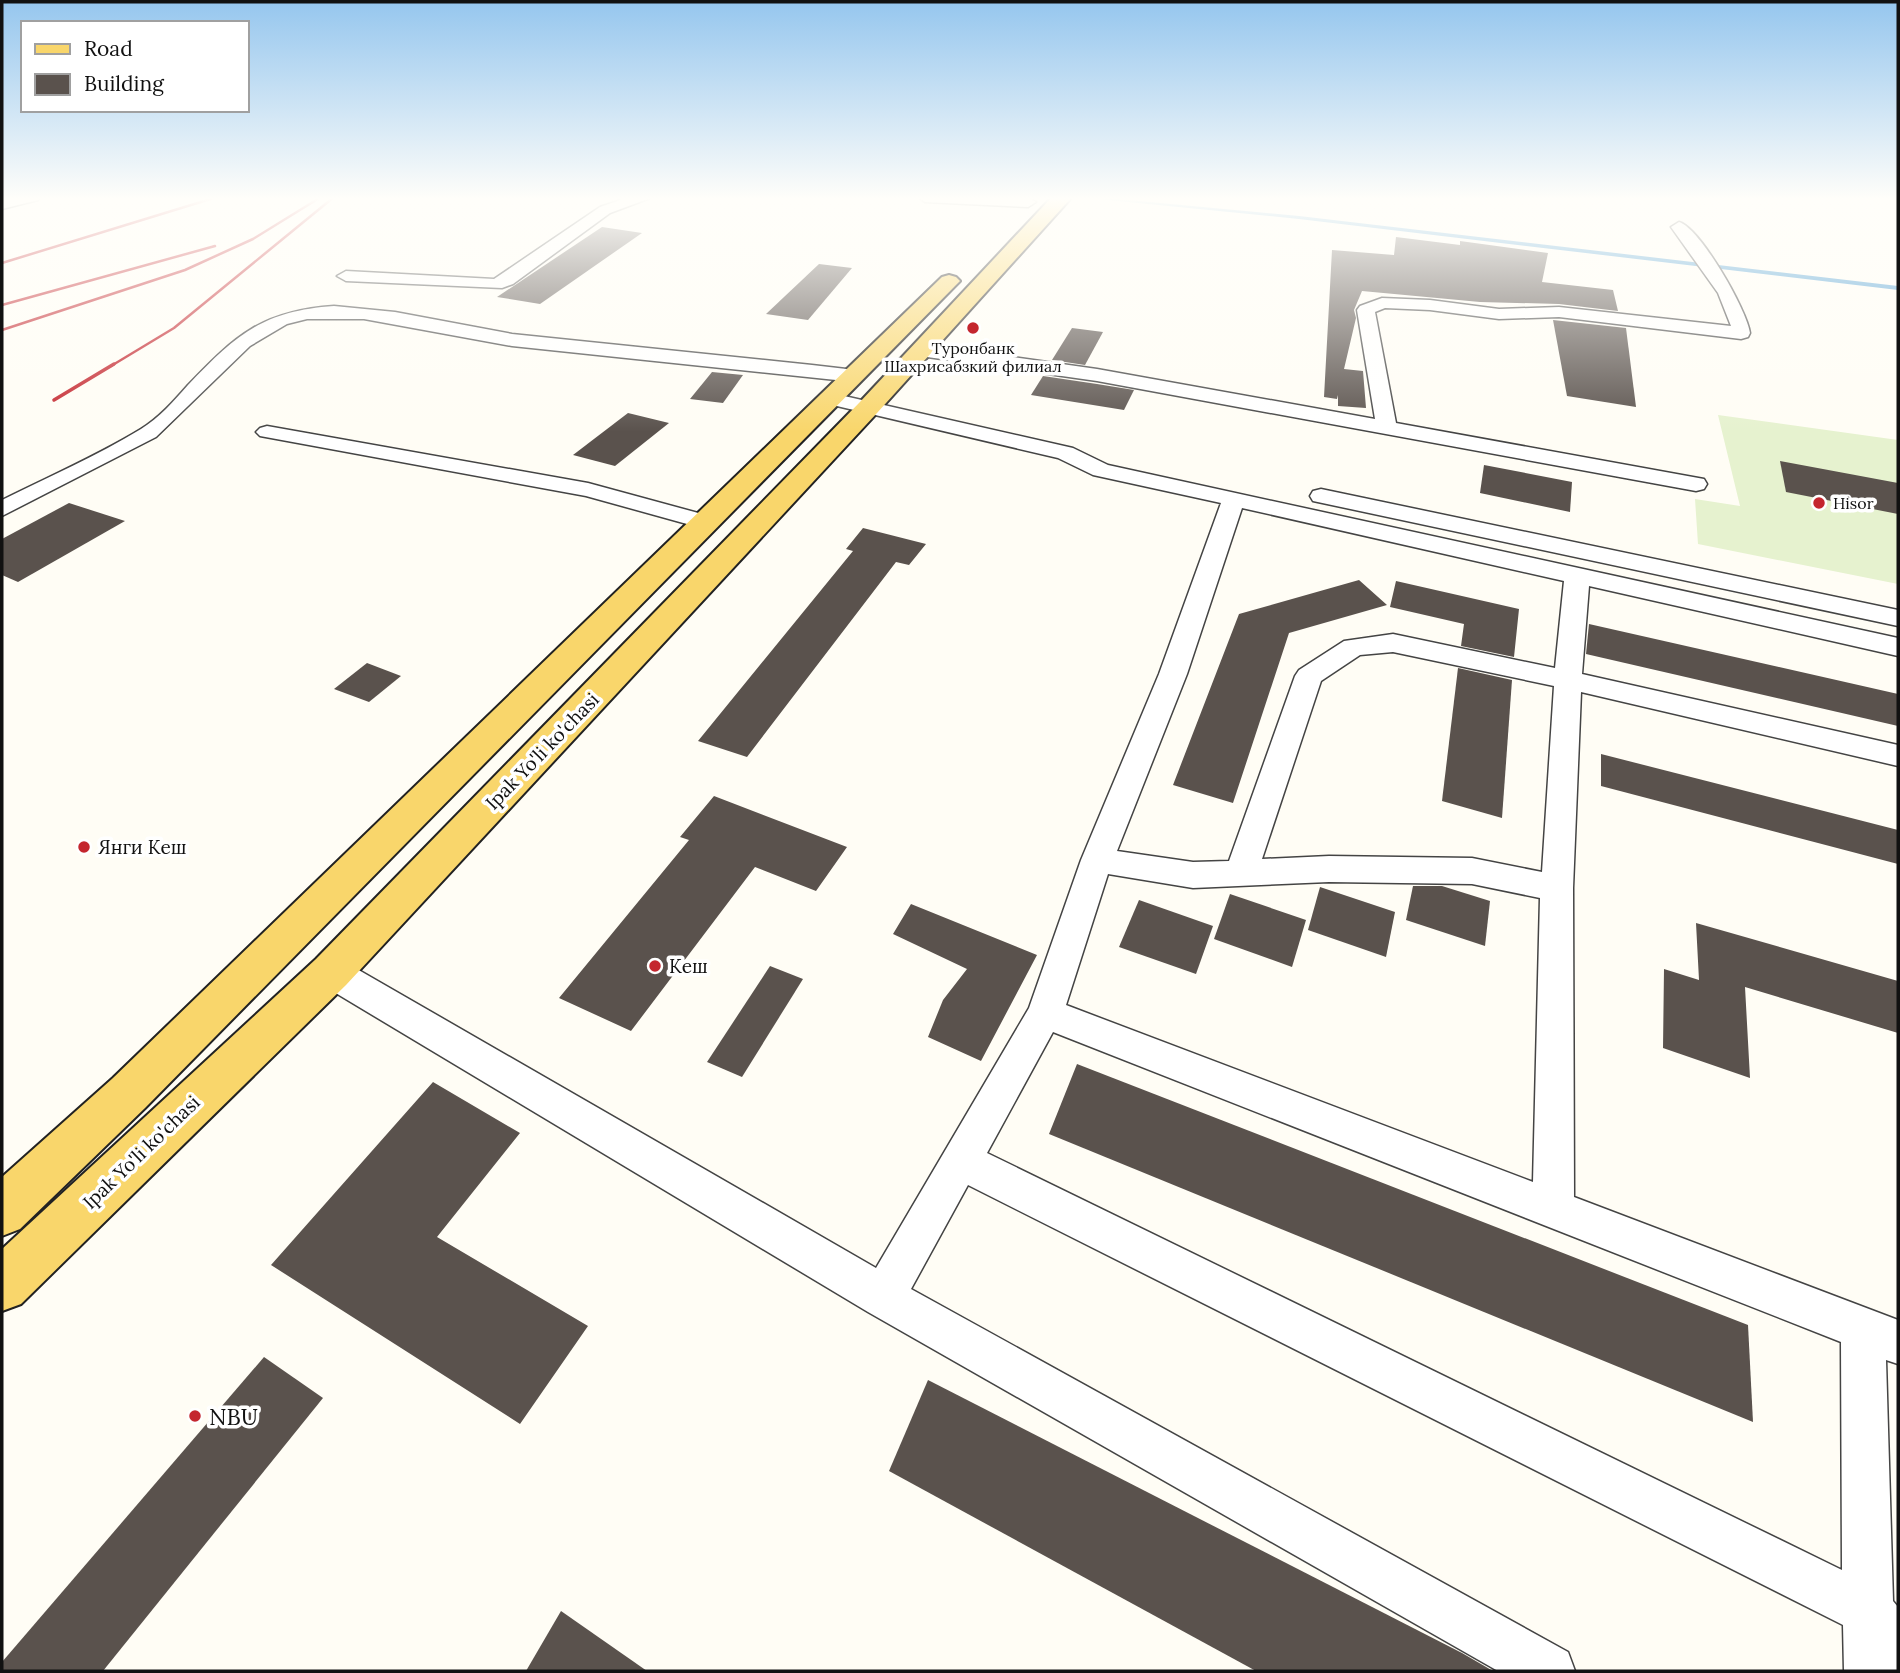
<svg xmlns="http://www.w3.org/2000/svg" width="1900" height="1673" font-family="Lora,serif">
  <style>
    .pitch { fill: #e6f2cf }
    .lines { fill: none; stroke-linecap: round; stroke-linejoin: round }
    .stream { fill: #3f96cf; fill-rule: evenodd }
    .building { fill: #5a524d }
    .minor-casing { stroke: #444; stroke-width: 3 }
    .major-casing { stroke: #222; stroke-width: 4 }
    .minor { fill: #fff; fill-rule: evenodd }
    .major { fill: #f9d66b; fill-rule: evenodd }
    .rail-far1 { stroke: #c4262e; stroke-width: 2.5 }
    .rail { stroke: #c4262e; stroke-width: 3.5 }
    .poi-dot { fill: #c4262e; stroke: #fff; stroke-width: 2.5 }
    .labels { text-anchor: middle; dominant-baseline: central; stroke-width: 7; stroke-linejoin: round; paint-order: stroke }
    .far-poi-label { font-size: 16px; fill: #111; stroke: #fff }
    .street-label { font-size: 19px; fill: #111; stroke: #fff }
    .poi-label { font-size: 19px; fill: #111; stroke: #fff; text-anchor: start }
    .near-poi-label { font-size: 23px; fill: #111; stroke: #fff; text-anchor: start }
  </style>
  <rect width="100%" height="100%" fill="#fffdf5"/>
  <polygon class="pitch" points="1718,415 1898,440 1898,584 1698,544 1695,499 1740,506"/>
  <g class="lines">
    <polygon class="stream" points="1096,197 1299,216 1898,286 1898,290 1299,219 1098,199"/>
  </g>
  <g class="building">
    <polygon points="602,227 642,233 540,304 497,297"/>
    <polygon points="1396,237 1460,245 1460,241 1548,253 1542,282 1613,290 1618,311 1559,304 1480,302 1362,291 1354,310 1356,318 1344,369 1363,371 1366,408 1338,406 1338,395 1337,399 1324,397 1332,250 1394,255"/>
    <polygon points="819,264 852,268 808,320 766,314"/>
    <polygon points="1553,320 1626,328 1636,407 1567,396"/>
    <polygon points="1072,328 1103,332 1085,365 1052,360"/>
    <polygon points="712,372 743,375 723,403 690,399"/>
    <polygon points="1043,376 1097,384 1134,390 1124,410 1031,395"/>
    <polygon points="628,413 669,423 615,466 573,455"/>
    <polygon points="1780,461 1898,483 1898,514 1786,492"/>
    <polygon points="1484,465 1572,482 1570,512 1480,493"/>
    <polygon points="69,503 125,521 18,582 2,575 2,539"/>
    <polygon points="863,528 926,544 909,565 896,562 747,757 698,741 853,551 846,549"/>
    <polygon points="1359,580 1387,605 1289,633 1233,803 1173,785 1239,614"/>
    <polygon points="1396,581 1519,609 1514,657 1461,646 1464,624 1390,607"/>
    <polygon points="1589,624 1898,694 1898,726 1586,654"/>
    <polygon points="367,663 401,676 369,702 334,689"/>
    <polygon points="1458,668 1512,680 1502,818 1442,801"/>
    <polygon points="1601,754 1898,830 1898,864 1601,786"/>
    <polygon points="714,796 847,847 816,891 755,867 631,1031 559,998 689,840 680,837"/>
    <polygon points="1413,886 1442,886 1490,901 1485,946 1406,920"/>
    <polygon points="1320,887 1395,912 1386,957 1308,930"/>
    <polygon points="1230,894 1306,920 1292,967 1214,939"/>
    <polygon points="1139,900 1213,926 1196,974 1119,947"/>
    <polygon points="911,904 1037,955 981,1061 928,1037 943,1000 967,969 893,934"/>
    <polygon points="1696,923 1898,981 1898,1033 1745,987 1750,1078 1663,1048 1664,969 1699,980"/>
    <polygon points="770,966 803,979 742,1077 707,1062"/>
    <polygon points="1077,1064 1748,1325 1753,1422 1049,1134"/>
    <polygon points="433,1082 520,1133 437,1237 588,1326 520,1424 271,1265"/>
    <polygon points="264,1357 323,1398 103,1671 2,1671 2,1662"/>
    <polygon points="928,1380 1462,1653 1493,1671 1256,1671 889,1471"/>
    <polygon points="561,1611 647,1671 526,1671"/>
  </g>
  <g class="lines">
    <g class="minor-casing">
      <g id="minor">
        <polygon points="11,197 40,197 38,200 2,209 2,199"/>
        <polygon points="629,197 653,197 610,213 513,284 502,288 346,281 337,276 346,271 494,279 600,207"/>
        <polygon points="918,197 1027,197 1036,202 1028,207 925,202"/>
        <path d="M1679 222C1700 228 1747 310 1750 333L1748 337 1741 339 1559 317 1499 319 1430 310 1385 308 1375 312 1396 423 1704 479 1707 484 1704 489 1696 491 1097 381 920 356 910 350 920 344 1097 369 1375 419 1357 310 1360 306 1382 298 1430 300 1499 309 1559 307 1731 326 1718 293 1671 227Z"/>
        <path d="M334 306 395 312 512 334 812 365 855 370 865 376 855 382 512 346 364 319H307L287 324 250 346 156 437 2 516V500C48 477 97 456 141 429 159 418 174 401 188 385 236 335 262 311 334 306Z"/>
        <path d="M831 393 1073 448 1108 465 1898 638V656L1589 586 1582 674 1898 745V766L1581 692 1573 888 1574 1197 1898 1320V1364L1886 1360 1893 1601 1898 1607V1671H1844L1843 1625 968 1185 911 1289 1568 1652 1575 1671H1498L868 1312 319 983 314 972 319 961 331 957 343 961 876 1268 1029 1008 1081 860 1159 674 1221 503 1093 475 1058 458 824 403 821 399 824 395ZM1242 508 1564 581 1555 668 1393 634 1344 641 1299 670 1295 676 1229 861 1193 862 1117 851 1187 674ZM1393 652 1554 686 1542 872 1472 858 1329 856 1262 859 1321 681 1360 655ZM1108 874 1193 888 1329 882 1472 884 1540 898 1533 1182 1066 1005ZM1053 1032 1841 1342 1842 1570 987 1153Z"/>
        <polygon points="267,426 588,483 713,517 717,522 713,527 705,529 586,496 260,436 256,432 260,428"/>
        <polygon points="1321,489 1898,610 1898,626 1313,501 1310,496 1313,491"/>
      </g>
    </g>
    <g class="major-casing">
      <g id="major">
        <polygon points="1052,197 1072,197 877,413 346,985 21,1304 2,1311 2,1249 316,959 859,403"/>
        <polygon points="949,275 956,277 960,281 956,285 145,1108 20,1229 2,1236 2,1177 113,1078 942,277"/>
      </g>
    </g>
    <use href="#minor" class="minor"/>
    <use href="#major" class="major"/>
    <g class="rail-far1">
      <polyline points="2,263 217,197"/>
      <polyline points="2,305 215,246"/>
      <polyline points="2,330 185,270 253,239 321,197"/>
      <polyline points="111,366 174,328 334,197"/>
    </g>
    <polyline class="rail" points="54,400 114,364"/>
  </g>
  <linearGradient id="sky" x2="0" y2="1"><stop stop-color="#95c6ee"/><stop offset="0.46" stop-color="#fffefa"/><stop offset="1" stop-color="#fffefa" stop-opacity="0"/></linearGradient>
  <rect width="1900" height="432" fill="url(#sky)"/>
  <g class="poi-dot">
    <circle cx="973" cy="328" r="7"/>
    <circle cx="1819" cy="503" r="7"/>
    <circle cx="84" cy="847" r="7"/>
    <circle cx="655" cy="966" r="7"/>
    <circle cx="195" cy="1416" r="7"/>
  </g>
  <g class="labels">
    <g class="far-poi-label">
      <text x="973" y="348">Туронбанк<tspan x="973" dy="18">Шахрисабзкий филиал</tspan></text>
      <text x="1833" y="503" text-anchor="start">Hisor</text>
    </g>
    <g class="street-label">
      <text transform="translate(542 751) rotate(-46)">Ipak Yo'li ko'chasi</text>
      <text transform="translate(141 1152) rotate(-44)">Ipak Yo'li ko'chasi</text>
    </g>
    <g class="poi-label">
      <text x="98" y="847">Янги Кеш</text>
      <text x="669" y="966">Кеш</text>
    </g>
    <g class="near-poi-label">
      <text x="209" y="1416">NBU</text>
    </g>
  </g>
  <rect width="1900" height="1673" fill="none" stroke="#111111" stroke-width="7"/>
  <rect x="21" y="21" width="228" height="91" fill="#ffffff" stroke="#a0a0a0" stroke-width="2"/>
  <rect x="35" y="44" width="35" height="10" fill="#f9d66b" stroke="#a0a0a0" stroke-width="2"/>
  <text x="84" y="56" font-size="21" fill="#111111">Road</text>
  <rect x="35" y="74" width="35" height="21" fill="#5a524d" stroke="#a0a0a0" stroke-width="2"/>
  <text x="84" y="91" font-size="21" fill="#111111">Building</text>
</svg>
